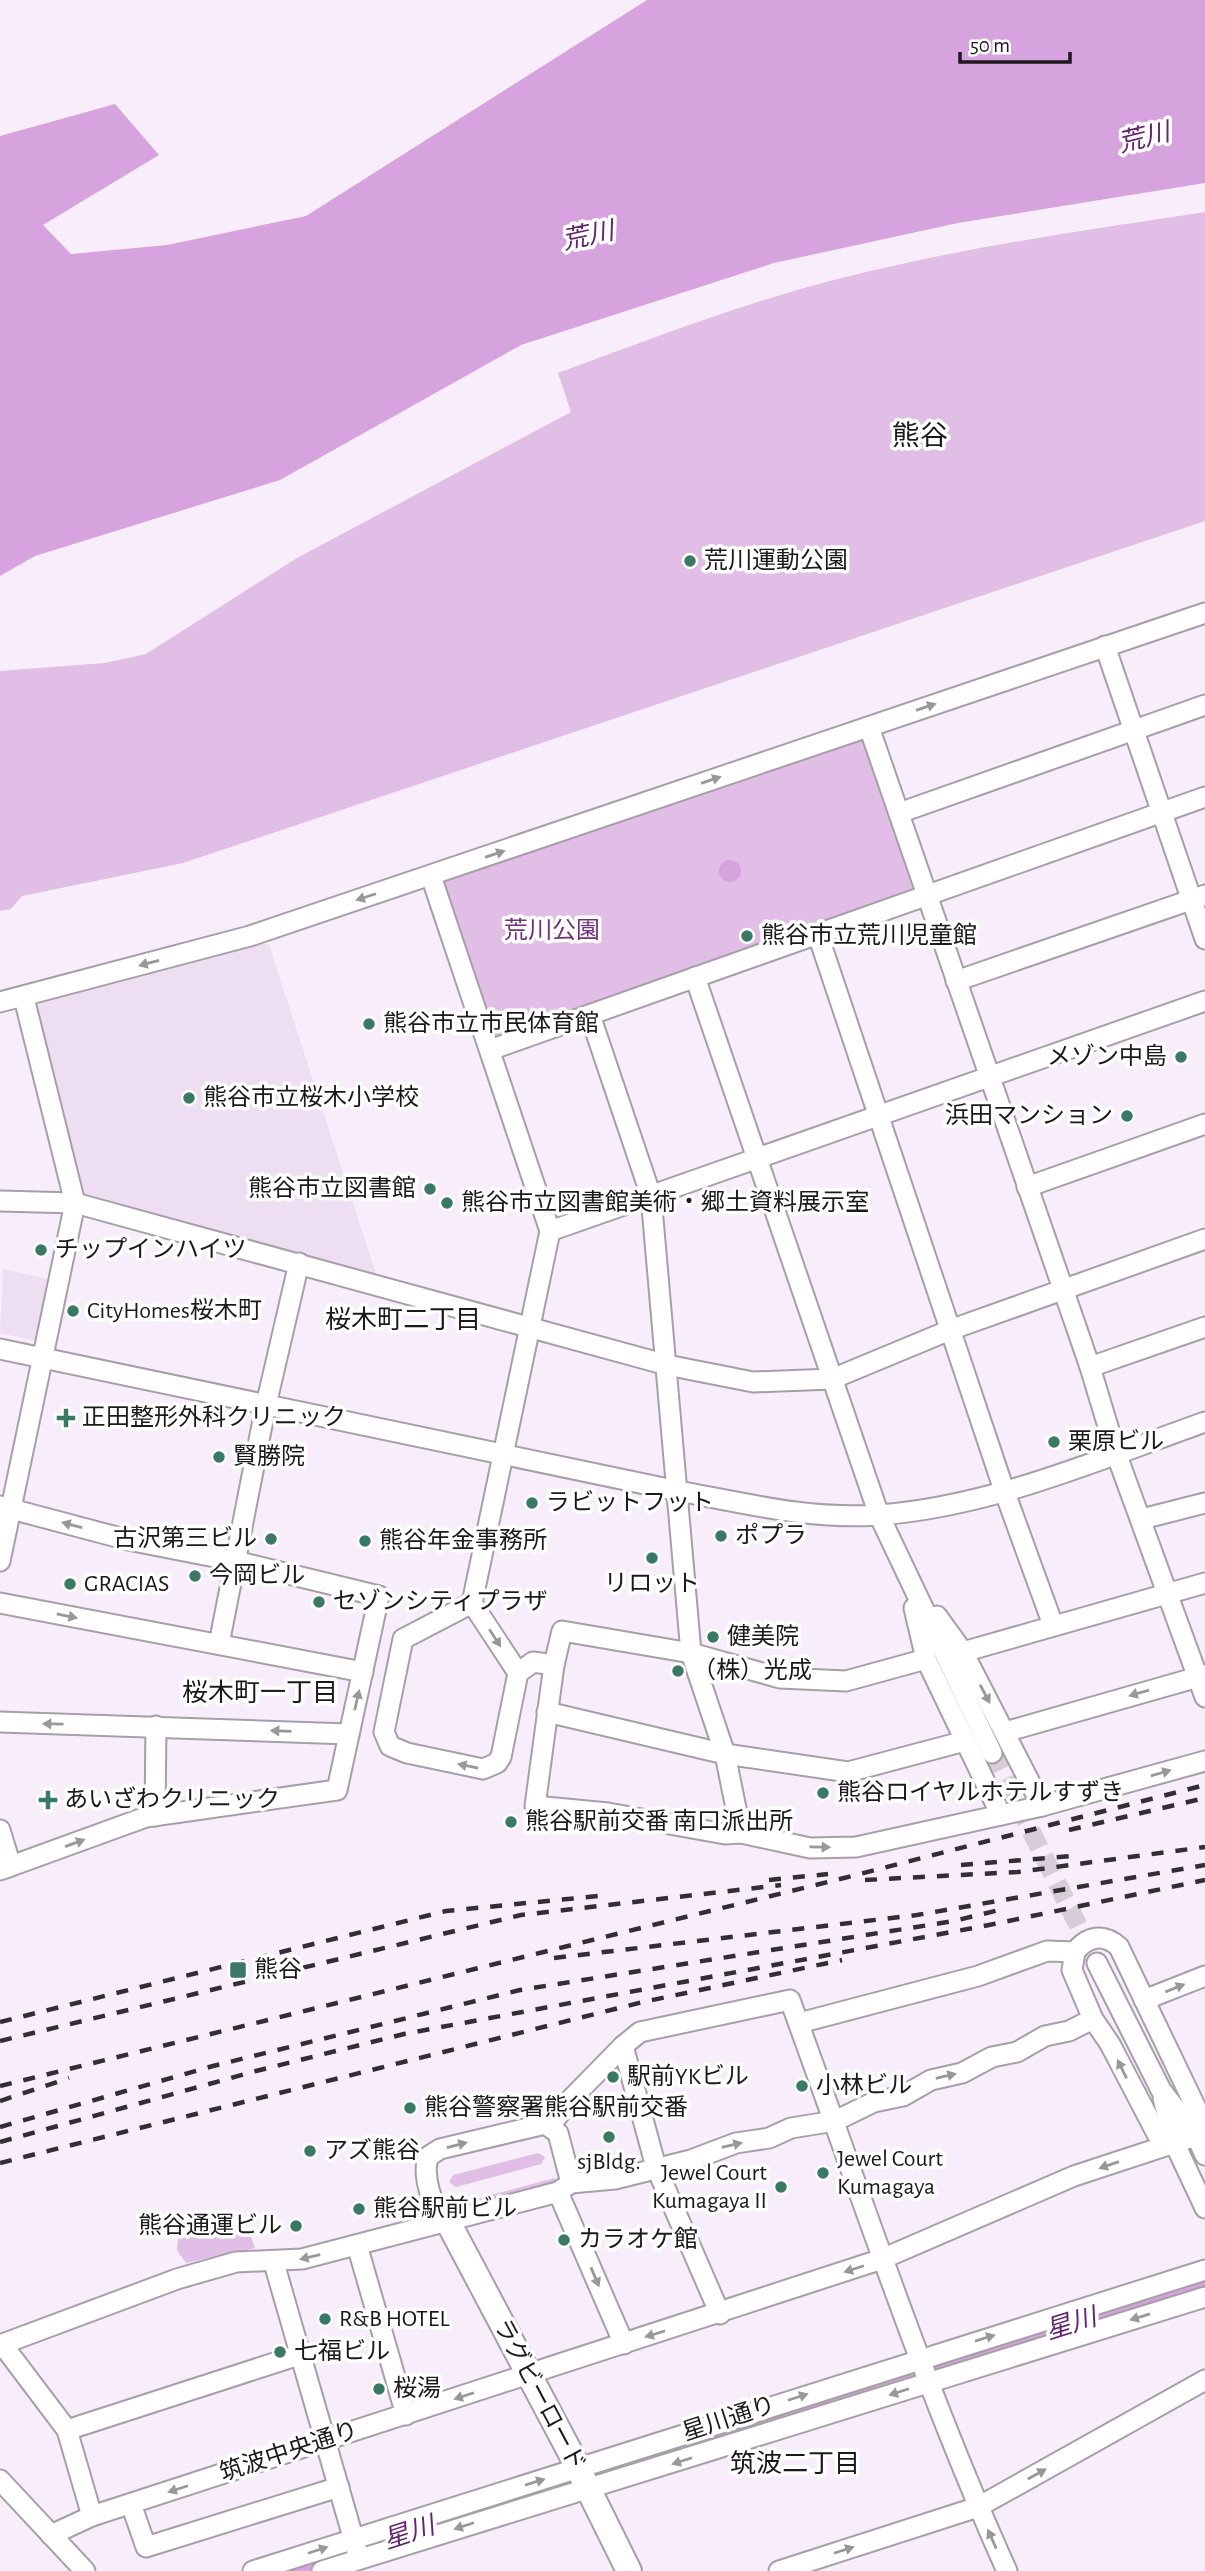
<svg xmlns="http://www.w3.org/2000/svg" width="1205" height="2571" font-family="'Alegreya Sans','Noto Sans JP',sans-serif">
  <style>
    .built { fill: #eedef1 }
    .green { fill: #e0bee6 }
    .water { fill: #d7a3df }
    .lines { fill: none; stroke-linecap: round; stroke-linejoin: round }
    .river { stroke: #d7a3df; stroke-width: 26 }
    .minor-tunnel { stroke: #d7cdd9; stroke-width: 19; stroke-dasharray: 19 10; stroke-linecap: butt }
    .minor-casing { stroke: #a89ea9; stroke-width: 23 }
    .major-casing { stroke: #a89ea9; stroke-width: 28 }
    .minor { stroke: #fff; stroke-width: 19 }
    .major { stroke: #fff; stroke-width: 24 }
    .rail { stroke: #332e33; stroke-width: 4.5; stroke-dasharray: 12 12; stroke-linecap: butt }
    .oneway { fill: #999799 }
    .poi-dot { fill: #3a7966; stroke: #fff; stroke-width: 2.5 }
    .labels { text-anchor: middle; dominant-baseline: central; stroke-width: 7; stroke-linejoin: round; paint-order: stroke }
    .poi-label { font-size: 24px; fill: #1c181c; stroke: #fff; text-anchor: start }
    .park-label { font-size: 24px; fill: #70327a; stroke: #fff }
    .street-label { font-size: 24px; fill: #1c181c; stroke: #fff }
    .water-label { font-size: 26px; font-style: italic; fill: #63256d; stroke: #fff }
    .neighbourhood-label { font-size: 26px; fill: #1c181c; stroke: #fff }
    .quarter-label { font-size: 28px; fill: #1c181c; stroke: #fff }
  </style>
  <rect width="100%" height="100%" fill="#f8edfa"/>
  <g class="built">
    <polygon points="259,943 269,945 376,1274 87,1199 81,1186 36,1010 42,999"/>
    <polygon points="3,1269 52,1280 39,1341 0,1333"/>
  </g>
  <g class="green">
    <path d="M1205 212V521L183 863 22 896 11 909 0 911V671L105 663 146 654 297 558 571 412 558 373C654 338 751 300 850 276 966 247 1087 230 1205 212Z"/>
    <polygon points="862,737 918,893 496,1042 441,878"/>
    <polygon points="538,2153 545,2157 541,2164 456,2187 449,2182 453,2175"/>
    <polygon points="555,2178 556,2182 455,2209 446,2207"/>
    <polygon points="217,2222 250,2234 255,2248 186,2263 177,2250 178,2237 186,2231"/>
  </g>
  <g class="water">
    <polygon points="647,0 1205,0 1205,183 958,223 774,263 521,345 280,480 35,556 0,576 0,136 115,104 159,155 43,225 71,254 167,245 306,216"/>
    <circle cx="730" cy="871" r="11"/>
  </g>
  <g class="lines">
    <g class="river">
      <polyline points="937,2366 1205,2282"/>
      <polyline points="656,2455 912,2374"/>
      <polyline points="288,2571 529,2495"/>
    </g>
    <polyline class="minor-tunnel" points="992,1753 1097,1963"/>
    <g class="minor-casing">
      <g id="minor">
        <polyline points="1105,646 1205,939"/>
        <polyline points="869,727 1090,1367 1116,1453 1205,1697"/>
        <polyline points="899,813 1205,705"/>
        <polyline points="431,876 550,1231 472,1603 518,1673"/>
        <polyline points="818,935 1004,1490 1053,1625"/>
        <polyline points="695,977 879,1515 992,1753"/>
        <polyline points="956,981 1205,895"/>
        <polyline points="0,1002 250,936 1205,613"/>
        <polyline points="590,1015 651,1196 691,1653 725,1754 741,1833"/>
        <polyline points="490,1050 1205,797"/>
        <polyline points="1027,1187 1205,1124"/>
        <polyline points="0,1201 75,1203 667,1365 753,1382 832,1379 950,1330 1205,1239"/>
        <polyline points="550,1231 1205,1001"/>
        <path d="M0 1349 678 1491C744 1503 810 1520 878 1515 991 1507 1100 1459 1205 1422"/>
        <polyline points="1090,1367 1205,1327"/>
        <polyline points="0,1506 128,1540 235,1561 379,1596 337,1790 146,1817 0,1870"/>
        <polyline points="1142,1519 1205,1503"/>
        <polyline points="0,1561 75,1203 24,998"/>
        <polyline points="0,1603 363,1672"/>
        <polyline points="472,1603 403,1639 384,1732 390,1746 407,1753 483,1769 497,1763 501,1757 518,1673 533,1662 554,1665"/>
        <polyline points="914,1608 926,1659 1001,1815"/>
        <polyline points="937,1616 963,1652 1042,1806"/>
        <polyline points="219,1644 266,1405 299,1263"/>
        <polyline points="963,1652 1205,1583"/>
        <polyline points="926,1659 846,1681 780,1678 691,1653 562,1631 554,1665 535,1806 608,1813 725,1834 741,1833 810,1848 856,1847 1042,1806 1205,1761"/>
        <polyline points="547,1712 725,1754 848,1772 965,1741"/>
        <polyline points="0,1722 349,1734"/>
        <polyline points="1005,1732 1205,1675"/>
        <polyline points="155,1816 156,1726"/>
        <polyline points="0,1830 11,1866"/>
        <polyline points="1097,1963 1161,2090 1196,2135 1205,2155"/>
        <polyline points="1144,2000 1205,1976"/>
        <polyline points="799,2023 978,1976 1047,1951 1075,1952"/>
        <path d="M623 2046 640 2032 790 2000C860 2191 923 2385 1007 2571"/>
        <polyline points="1163,2098 1174,2142 1205,2208"/>
        <polyline points="550,2126 570,2100 623,2046 656,2167 720,2314"/>
        <path d="M1174 2142 1157 2134 1110 2044 1093 2019 1072 1970 1075 1952C1087 1936 1104 1933 1119 1947L1198 2112 1196 2135"/>
        <polyline points="558,2192 624,2344"/>
        <path d="M447 2220C432 2211 421 2172 429 2156L440 2149 545 2124 558 2133 571 2183"/>
        <polyline points="357,2245 406,2415"/>
        <polyline points="274,2263 357,2551"/>
        <polyline points="2,2344 67,2430 92,2516"/>
        <polyline points="0,2345 177,2279 236,2262 302,2259 558,2192 571,2183 615,2179 691,2160 736,2143 769,2138 791,2128 835,2121 874,2102 903,2096 931,2080 962,2073 992,2057 1017,2052 1045,2036 1069,2031 1093,2019"/>
        <polyline points="67,2430 302,2354"/>
        <polyline points="0,2480 85,2571"/>
        <polyline points="131,2504 146,2547 339,2487"/>
        <polyline points="51,2535 92,2516 882,2259 1074,2176 1205,2133"/>
        <polyline points="253,2571 1205,2270"/>
        <polyline points="322,2571 1205,2297"/>
        <polyline points="779,2571 978,2507 1205,2380"/>
      </g>
    </g>
    <g class="major-casing">
      <polyline id="major" points="447,2220 570,2452 629,2571"/>
    </g>
    <use href="#minor" class="minor"/>
    <use href="#major" class="major"/>
    <g class="rail">
      <polyline points="1069,1830 1205,1798"/>
      <polyline points="961,1865 1072,1856"/>
      <polyline points="769,1880 828,1874"/>
      <polyline points="865,1880 1018,1872 1205,1847"/>
      <polyline points="554,1958 917,1915 1205,1865"/>
      <polyline points="0,2022 446,1911 598,1896"/>
      <polyline points="0,2041 521,1915 781,1885"/>
      <polyline points="0,2086 856,1875 1205,1785"/>
      <polyline points="0,2101 69,2078"/>
      <polyline points="0,2127 213,2066 520,1990 954,1921 1003,1909"/>
      <polyline points="0,2142 256,2071 404,2034 989,1925 1205,1880"/>
      <polyline points="0,2163 643,2002 842,1960"/>
    </g>
  </g>
  <defs><path id="oneway-solid" d="M-6-.8H1V-3.2L6.5 0L1 3.2V.8H-6Z" transform="scale(1.75)"/></defs>
  <g class="oneway">
    <use href="#oneway-solid" transform="translate(926 707) rotate(-19)"/>
    <use href="#oneway-solid" transform="translate(711 780) rotate(-19)"/>
    <use href="#oneway-solid" transform="translate(495 854) rotate(-19)"/>
    <use href="#oneway-solid" transform="translate(366 897) rotate(162)"/>
    <use href="#oneway-solid" transform="translate(149 963) rotate(165)"/>
    <use href="#oneway-solid" transform="translate(72 1525) rotate(-165)"/>
    <use href="#oneway-solid" transform="translate(67 1616) rotate(11)"/>
    <use href="#oneway-solid" transform="translate(495 1638) rotate(57)"/>
    <use href="#oneway-solid" transform="translate(1139 1693) rotate(164)"/>
    <use href="#oneway-solid" transform="translate(985 1694) rotate(62)"/>
    <use href="#oneway-solid" transform="translate(357 1700) rotate(-77)"/>
    <use href="#oneway-solid" transform="translate(53 1724) rotate(-179)"/>
    <use href="#oneway-solid" transform="translate(281 1731) rotate(-178)"/>
    <use href="#oneway-solid" transform="translate(468 1766) rotate(-168)"/>
    <use href="#oneway-solid" transform="translate(1161 1773) rotate(-16)"/>
    <use href="#oneway-solid" transform="translate(75 1843) rotate(-20)"/>
    <use href="#oneway-solid" transform="translate(820 1847) rotate(1)"/>
    <use href="#oneway-solid" transform="translate(1175 1988) rotate(-22)"/>
    <use href="#oneway-solid" transform="translate(1122 2069) rotate(-116)"/>
    <use href="#oneway-solid" transform="translate(946 2076) rotate(-13)"/>
    <use href="#oneway-solid" transform="translate(457 2145) rotate(-15)"/>
    <use href="#oneway-solid" transform="translate(732 2145) rotate(-13)"/>
    <use href="#oneway-solid" transform="translate(1109 2165) rotate(161)"/>
    <use href="#oneway-solid" transform="translate(310 2257) rotate(167)"/>
    <use href="#oneway-solid" transform="translate(854 2269) rotate(162)"/>
    <use href="#oneway-solid" transform="translate(595 2277) rotate(67)"/>
    <use href="#oneway-solid" transform="translate(1140 2317) rotate(163)"/>
    <use href="#oneway-solid" transform="translate(655 2334) rotate(163)"/>
    <use href="#oneway-solid" transform="translate(985 2338) rotate(-17)"/>
    <use href="#oneway-solid" transform="translate(899 2392) rotate(162)"/>
    <use href="#oneway-solid" transform="translate(464 2396) rotate(162)"/>
    <use href="#oneway-solid" transform="translate(798 2397) rotate(-18)"/>
    <use href="#oneway-solid" transform="translate(682 2461) rotate(162)"/>
    <use href="#oneway-solid" transform="translate(1037 2474) rotate(-29)"/>
    <use href="#oneway-solid" transform="translate(535 2482) rotate(-17)"/>
    <use href="#oneway-solid" transform="translate(178 2489) rotate(162)"/>
    <use href="#oneway-solid" transform="translate(464 2526) rotate(162)"/>
    <use href="#oneway-solid" transform="translate(992 2539) rotate(-114)"/>
    <use href="#oneway-solid" transform="translate(318 2550) rotate(-18)"/>
    <use href="#oneway-solid" transform="translate(844 2550) rotate(-18)"/>
  </g>
  <g class="poi-dot">
    <circle cx="690" cy="561" r="7"/>
    <circle cx="747" cy="936" r="7"/>
    <circle cx="369" cy="1024" r="7"/>
    <circle cx="1181" cy="1057" r="7"/>
    <circle cx="189" cy="1098" r="7"/>
    <circle cx="1127" cy="1116" r="7"/>
    <circle cx="430" cy="1189" r="7"/>
    <circle cx="447" cy="1203" r="7"/>
    <circle cx="41" cy="1250" r="7"/>
    <circle cx="73" cy="1311" r="7"/>
    <path d="M62.5 1407.5h7v7h7v7h-7v7h-7v-7h-7v-7h7z"/>
    <circle cx="1054" cy="1442" r="7"/>
    <circle cx="219" cy="1457" r="7"/>
    <circle cx="532" cy="1503" r="7"/>
    <circle cx="721" cy="1536" r="7"/>
    <circle cx="271" cy="1539" r="7"/>
    <circle cx="365" cy="1541" r="7"/>
    <circle cx="652" cy="1558" r="7"/>
    <circle cx="195" cy="1576" r="7"/>
    <circle cx="70" cy="1584" r="7"/>
    <circle cx="319" cy="1602" r="7"/>
    <circle cx="713" cy="1637" r="7"/>
    <circle cx="678" cy="1671" r="7"/>
    <circle cx="823" cy="1793" r="7"/>
    <path d="M44.5 1789.5h7v7h7v7h-7v7h-7v-7h-7v-7h7z"/>
    <circle cx="511" cy="1822" r="7"/>
    <rect x="229" y="1961" width="18" height="18" rx="3.5"/>
    <circle cx="613" cy="2077" r="7"/>
    <circle cx="802" cy="2086" r="7"/>
    <circle cx="410" cy="2108" r="7"/>
    <circle cx="609" cy="2137" r="7"/>
    <circle cx="310" cy="2151" r="7"/>
    <circle cx="823" cy="2173" r="7"/>
    <circle cx="781" cy="2187" r="7"/>
    <circle cx="359" cy="2209" r="7"/>
    <circle cx="296" cy="2226" r="7"/>
    <circle cx="564" cy="2240" r="7"/>
    <circle cx="325" cy="2319" r="7"/>
    <circle cx="280" cy="2352" r="7"/>
    <circle cx="379" cy="2389" r="7"/>
  </g>
  <g class="labels">
    <g class="poi-label">
      <text x="704" y="561">荒川運動公園</text>
      <text x="761" y="936">熊谷市立荒川児童館</text>
      <text x="383" y="1024">熊谷市立市民体育館</text>
      <text x="1167" y="1057" text-anchor="end">メゾン中島</text>
      <text x="203" y="1098">熊谷市立桜木小学校</text>
      <text x="1113" y="1116" text-anchor="end">浜田マンション</text>
      <text x="416" y="1189" text-anchor="end">熊谷市立図書館</text>
      <text x="461" y="1203">熊谷市立図書館美術・郷土資料展示室</text>
      <text x="55" y="1250">チップインハイツ</text>
      <text x="87" y="1311">CityHomes桜木町</text>
      <text x="82" y="1418">正田整形外科クリニック</text>
      <text x="1068" y="1442">栗原ビル</text>
      <text x="233" y="1457">賢勝院</text>
      <text x="546" y="1503">ラビットフット</text>
      <text x="735" y="1536">ポプラ</text>
      <text x="257" y="1539" text-anchor="end">古沢第三ビル</text>
      <text x="379" y="1541">熊谷年金事務所</text>
      <text x="209" y="1576">今岡ビル</text>
      <text x="84" y="1584">GRACIAS</text>
      <text x="652" y="1584" text-anchor="middle">リロット</text>
      <text x="333" y="1602">セゾンシティプラザ</text>
      <text x="727" y="1637">健美院</text>
      <text x="692" y="1671">（株）光成</text>
      <text x="837" y="1793">熊谷ロイヤルホテルすずき</text>
      <text x="64" y="1800">あいざわクリニック</text>
      <text x="525" y="1822">熊谷駅前交番 南口派出所</text>
      <text x="254" y="1970">熊谷</text>
      <text x="627" y="2077">駅前YKビル</text>
      <text x="816" y="2086">小林ビル</text>
      <text x="424" y="2108">熊谷警察署熊谷駅前交番</text>
      <text x="324" y="2151">アズ熊谷</text>
      <text x="837" y="2159">Jewel Court<tspan x="837" dy="28">Kumagaya</tspan></text>
      <text x="609" y="2162" text-anchor="middle">sjBldg.</text>
      <text x="767" y="2173" text-anchor="end">Jewel Court<tspan x="767" dy="28">Kumagaya II</tspan></text>
      <text x="373" y="2209">熊谷駅前ビル</text>
      <text x="282" y="2226" text-anchor="end">熊谷通運ビル</text>
      <text x="578" y="2240">カラオケ館</text>
      <text x="339" y="2319">R&amp;B HOTEL</text>
      <text x="294" y="2352">七福ビル</text>
      <text x="393" y="2389">桜湯</text>
    </g>
    <g class="park-label">
      <text x="552" y="931">荒川公園</text>
    </g>
    <g class="street-label">
      <text transform="translate(539 2395) rotate(62)">ラグビーロード</text>
      <text transform="translate(729 2419) rotate(-18)">星川通り</text>
      <text transform="translate(289 2452) rotate(-18)">筑波中央通り</text>
    </g>
    <g class="water-label">
      <text transform="translate(1144 138) rotate(-14)">荒川</text>
      <text transform="translate(588 236) rotate(-12)">荒川</text>
      <text transform="translate(1071 2324) rotate(-17)">星川</text>
      <text transform="translate(409 2533) rotate(-18)">星川</text>
    </g>
    <g class="neighbourhood-label">
      <text x="403" y="1320">桜木町二丁目</text>
      <text x="260" y="1693">桜木町一丁目</text>
      <text x="795" y="2464">筑波二丁目</text>
    </g>
    <g class="quarter-label">
      <text x="920" y="437">熊谷</text>
    </g>
  </g>
  <path d="M960 52v10h110v-10" fill="none" stroke="#1c181c" stroke-width="3.5"/>
  <text x="970" y="52" font-size="21" fill="#1c181c" stroke="#ffffff" stroke-width="5" paint-order="stroke">50 m</text>
</svg>
